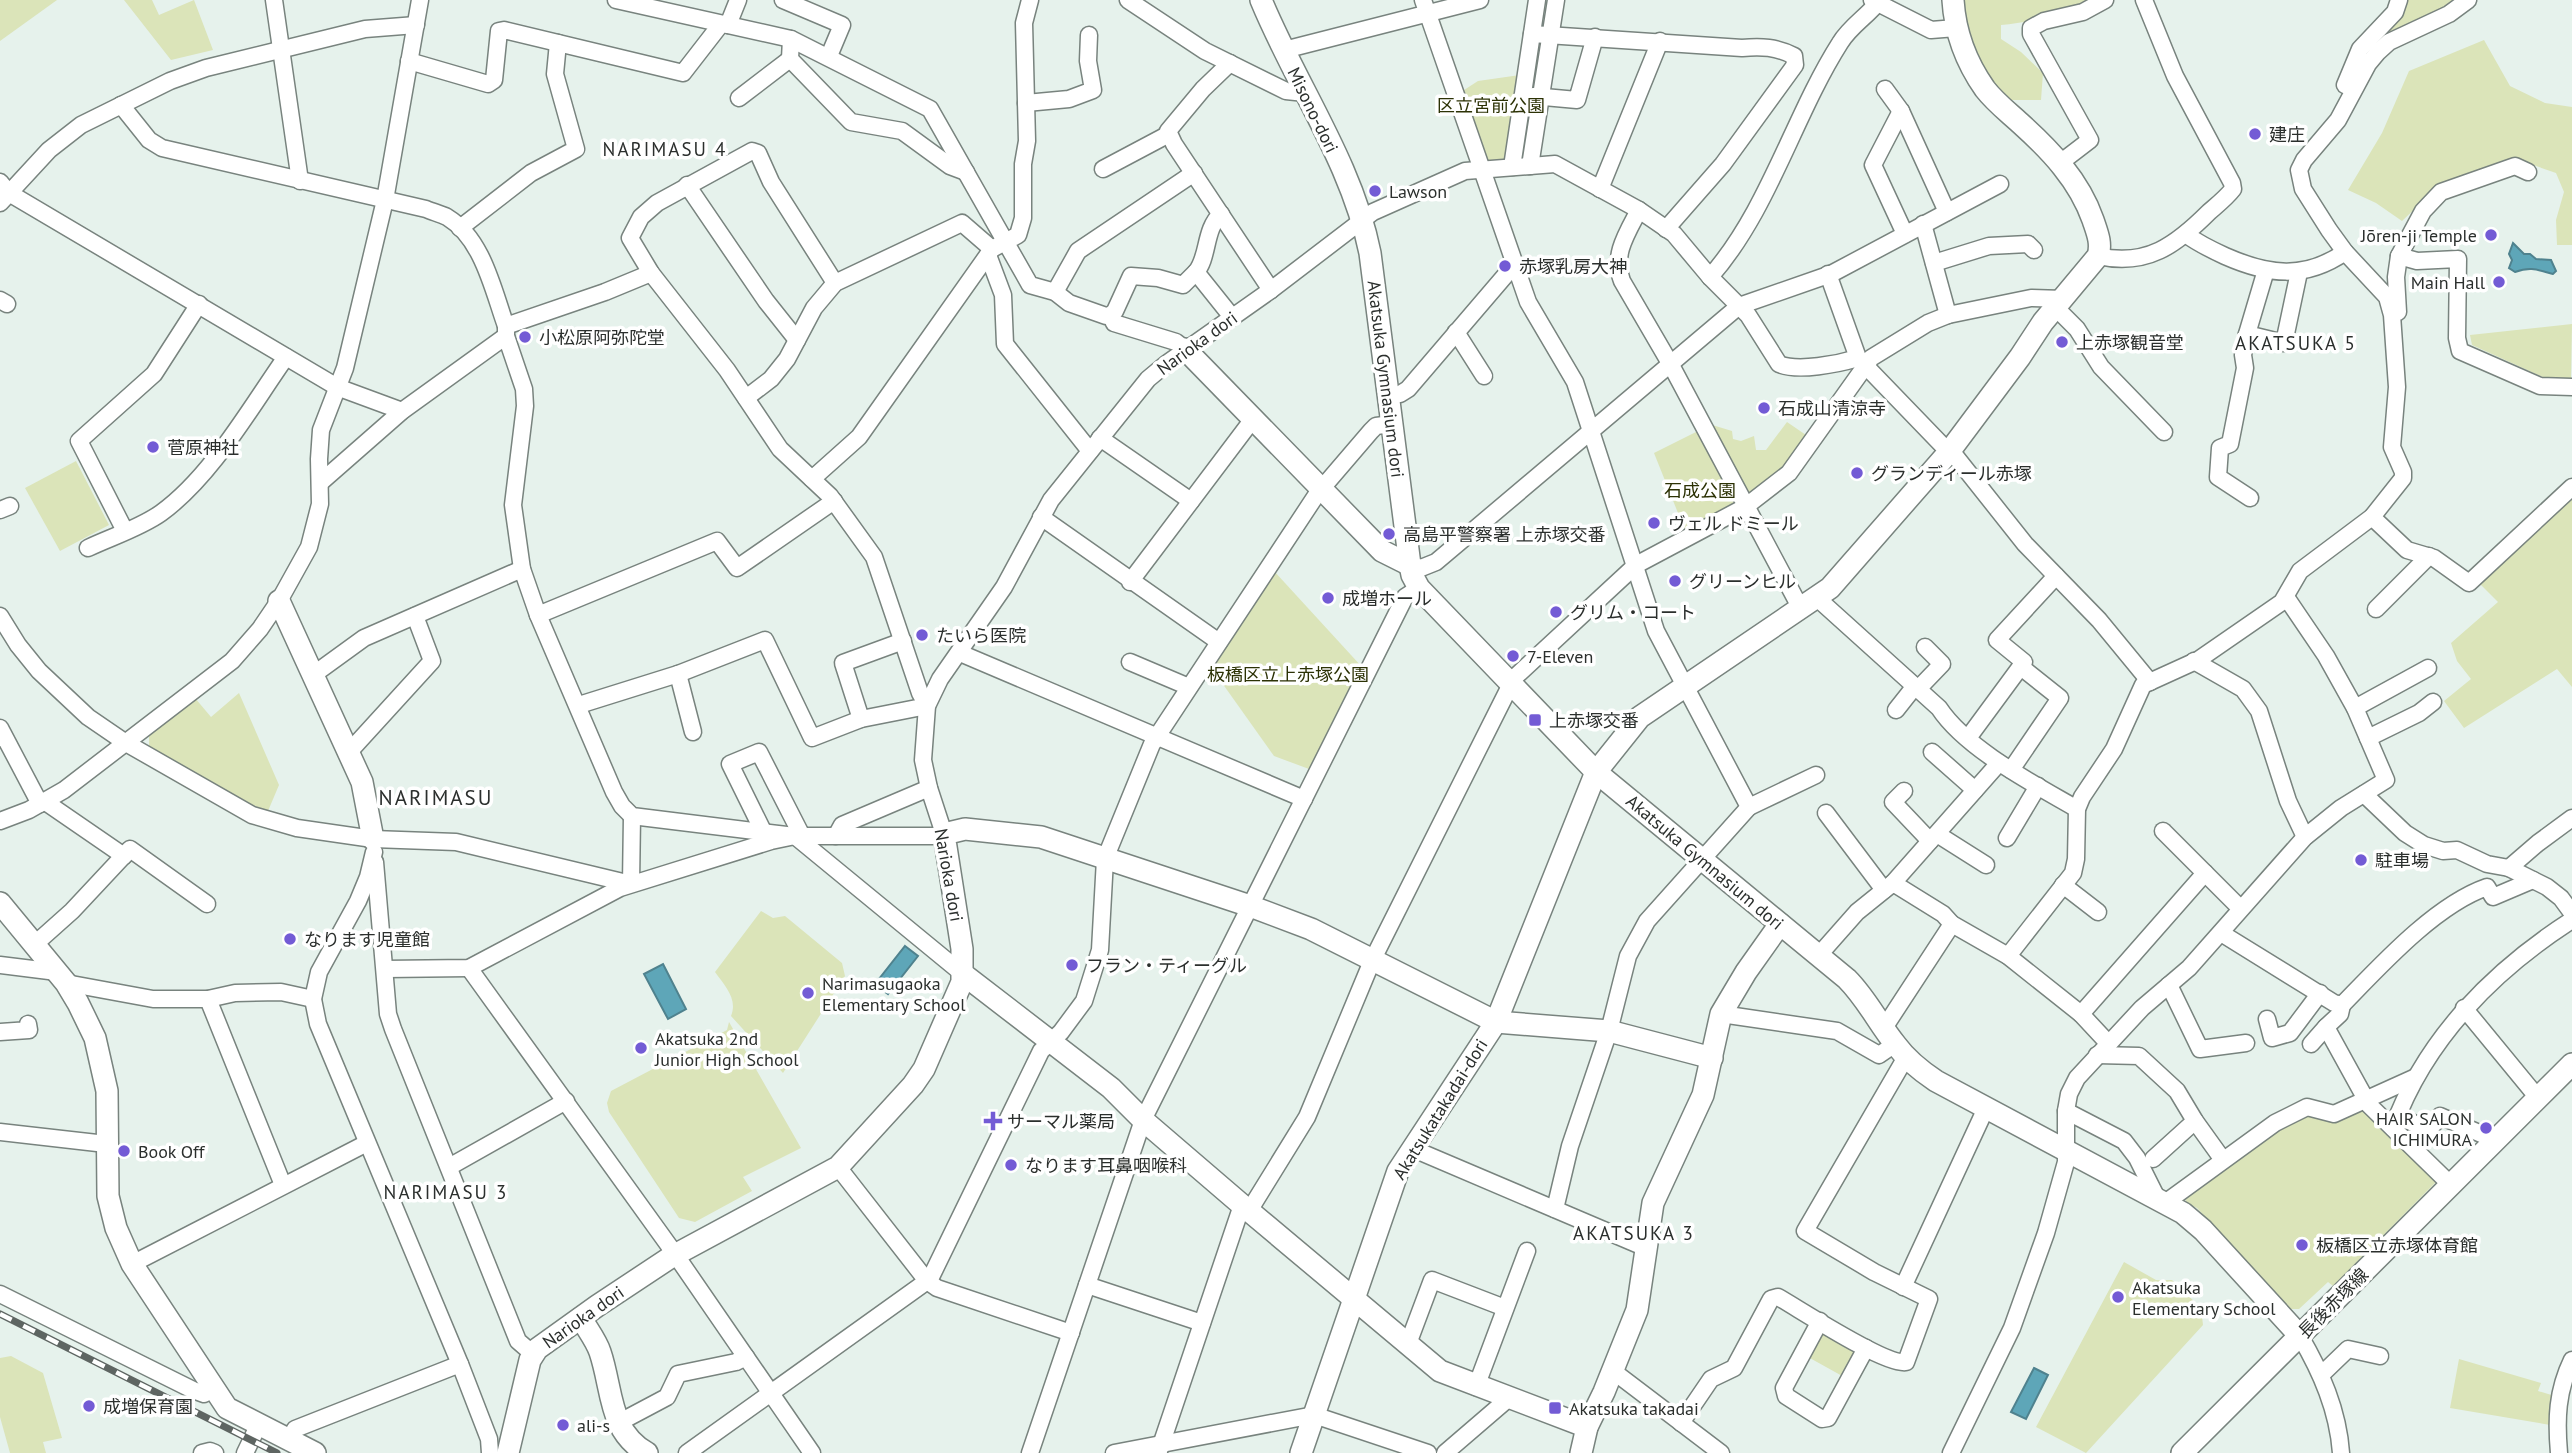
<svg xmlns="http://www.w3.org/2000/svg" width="2572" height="1453" font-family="'PT Sans','Noto Sans JP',sans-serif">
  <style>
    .green { fill: #dbe4b9 }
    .water { fill: #5ea6b8; stroke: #4f828e; stroke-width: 2 }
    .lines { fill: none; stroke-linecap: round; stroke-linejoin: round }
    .street-casing { stroke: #78837e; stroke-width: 19 }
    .secondary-casing { stroke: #78837e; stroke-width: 24 }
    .street { stroke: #fff; stroke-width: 16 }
    .secondary { stroke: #fff; stroke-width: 21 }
    .rail-casing { stroke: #5e6562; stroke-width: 7 }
    .rail { stroke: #fff; stroke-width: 4.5; stroke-dasharray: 13; stroke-linecap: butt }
    .poi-dot { fill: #735bd5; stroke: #fff; stroke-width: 2.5 }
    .labels { text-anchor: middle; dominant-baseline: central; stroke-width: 7; stroke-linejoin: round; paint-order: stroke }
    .park-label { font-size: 18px; fill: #2c3205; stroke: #fff }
    .street-label { font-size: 18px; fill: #2b2f2d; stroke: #fff }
    .poi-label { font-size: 18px; fill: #2b2f2d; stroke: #fff; text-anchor: start }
    .neighbourhood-label { font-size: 19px; letter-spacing: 2px; fill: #2b2f2d; stroke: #fff }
    .quarter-label { font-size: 21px; letter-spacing: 2px; fill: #2b2f2d; stroke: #fff }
  </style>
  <rect width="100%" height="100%" fill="#e6f2ec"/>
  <g class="green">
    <polygon points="0,0 57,0 0,41"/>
    <polygon points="124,0 152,0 159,15 194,0 213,50 171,60"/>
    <path d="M1961 0H2093C2066 14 2031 22 2001 25V39L2021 52 2043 73 2041 100H2008L1975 59 1965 30Z"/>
    <polygon points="2390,0 2472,0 2452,17 2359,48 2382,19"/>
    <polygon points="2484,40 2510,86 2545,103 2572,107 2572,245 2557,245 2556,220 2564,192 2556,173 2516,159 2441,184 2402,221 2376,203 2348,190 2382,133 2409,71"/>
    <polygon points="1520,75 1509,157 1503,163 1485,163 1461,92 1478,81"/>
    <polygon points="2572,324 2571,378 2547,379 2472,345 2470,335"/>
    <polygon points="1787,422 1806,435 1785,468 1751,495 1745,493 1709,424 1732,431 1733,439 1741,441 1754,436 1756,450 1766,450"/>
    <polygon points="1698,431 1736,500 1735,505 1686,533 1654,453"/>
    <polygon points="76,461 109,525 60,551 25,488"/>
    <polygon points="2572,499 2572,687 2557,669 2464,728 2444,701 2471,679 2457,661 2451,643 2498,602 2481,585 2482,578"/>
    <polygon points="1274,571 1362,667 1309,769 1274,756 1210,666"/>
    <polygon points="239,693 279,785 268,811 232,797 149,747 149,733 195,698 211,717"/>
    <path d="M761 911 773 918 785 916 842 963 845 976 783 1073 731 1016C738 999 725 986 715 972Z"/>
    <polygon points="729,1022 801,1148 743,1177 752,1191 695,1222 679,1218 609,1112 607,1103 611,1091 727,1030"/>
    <polygon points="2358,1110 2365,1112 2436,1182 2333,1286 2328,1282 2299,1309 2290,1309 2197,1208 2186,1203 2185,1195 2279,1128 2307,1115 2334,1122"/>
    <polygon points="2124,1262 2156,1280 2172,1280 2201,1308 2203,1325 2086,1453 2036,1427"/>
    <polygon points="1825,1332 1854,1349 1856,1357 1844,1377 1808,1357 1819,1334"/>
    <polygon points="11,1356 43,1373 62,1438 43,1442 46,1453 10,1453 0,1417 0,1358"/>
    <polygon points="2459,1359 2541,1383 2538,1391 2558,1397 2556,1426 2450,1408"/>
  </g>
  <g class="water">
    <path d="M2513 243 2524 254H2530L2536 259 2551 260 2556 271 2553 274C2538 270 2531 266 2515 272L2509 268 2512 260 2509 254Z"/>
    <polygon points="905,946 918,956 888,994 875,984"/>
    <polygon points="663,964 686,1009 668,1019 644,974"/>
    <polygon points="2034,1368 2048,1375 2026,1419 2011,1412"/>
  </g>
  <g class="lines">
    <g class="street-casing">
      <g id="street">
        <polyline points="274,0 300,181"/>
        <polyline points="616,0 791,39 930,109 1030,285 1055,292 1069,303 1106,316 1111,315 1114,323 1176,342 1185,349"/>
        <polyline points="783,0 842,25 829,56"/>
        <polyline points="1128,0 1205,51 1286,91 1305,93"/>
        <polyline points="1423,0 1528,302 1575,382 1656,631 1749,807 1647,921 1628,956 1609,1031 1570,1146 1555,1209"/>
        <polyline points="1872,0 1931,30 1956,28"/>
        <polyline points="728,25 738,0"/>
        <path d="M1532 34 1742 48C1761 46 1777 47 1794 56L1795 65 1723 164 1666 229"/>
        <polyline points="791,39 790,59 851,122 902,131 950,166 966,172"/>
        <polyline points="1284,50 1480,0"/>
        <polyline points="409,61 488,84 494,80 499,31 504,30 683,73 721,24"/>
        <polyline points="1230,63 1203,89 1168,131 1174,144 1271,290"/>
        <polyline points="2345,85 2360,49 2395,12 2399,0"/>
        <polyline points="1885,89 1901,111 1947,212"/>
        <polyline points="1533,96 1577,100 1595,37"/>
        <polyline points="739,98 790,59"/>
        <polyline points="1026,103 1069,99 1093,90 1088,61 1089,35"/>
        <path d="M121 105 149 140 162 148 426 209C433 212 441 214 447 217 483 239 493 290 506 326V336L524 389 525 406 513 505 522 569 538 615 614 792 622 806 632 816 795 836H933L944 834 929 788 923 760 927 706 940 679 1004 587 1051 500 1148 379 1166 364 1271 290 1373 212 1465 171 1555 164 1639 210 1674 234 1710 277 1748 315 1779 364C1798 372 1838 364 1858 358L1941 444 1956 457 2025 544 2099 620 2150 682"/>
        <polyline points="1901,111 1873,165 1905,234"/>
        <polyline points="2060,163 2090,140 2031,34 2031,28 2044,21 2083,12 2105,0"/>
        <polyline points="1530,166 1556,0"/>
        <polyline points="1512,167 1537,0"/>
        <polyline points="1103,169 1169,134"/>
        <polyline points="0,182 9,193 337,387 402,411"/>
        <polyline points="687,185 766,301 797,340"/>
        <polyline points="1600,189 1660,41"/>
        <polyline points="0,203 49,150 81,125 170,81 206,68 365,29 416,25"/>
        <path d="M1639 210C1627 233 1612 255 1622 281L1671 365 1801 609"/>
        <path d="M1221 214C1204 229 1209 257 1196 272L1232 317"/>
        <polyline points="1923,224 1948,315"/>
        <polyline points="460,228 531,173 576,149 555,74 558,43"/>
        <path d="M2187 235C2199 244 2212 250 2225 256 2268 275 2305 280 2345 252"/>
        <polyline points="988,255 1003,295 1005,344 1090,451"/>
        <path d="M2098 256C2147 267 2176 245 2209 212 2217 205 2226 198 2233 189L2232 183 2175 76 2144 0"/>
        <polyline points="2399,256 2417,261 2458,259 2457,338 2460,351 2540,386 2572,387"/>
        <polyline points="1934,263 1989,246 2028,244 2034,250"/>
        <polyline points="1828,274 1858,358"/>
        <path d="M1710 277C1769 210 1793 117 1840 43 1850 26 1868 16 1880 0"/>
        <polyline points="1055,292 1078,251 1194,173"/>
        <polyline points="0,300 7,304"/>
        <polyline points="2056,308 2077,329 2101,367 2164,432"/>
        <polyline points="2398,312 2396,277 2399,256 2423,211 2441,192 2515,166 2528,172"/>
        <polyline points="1111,315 1115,311 1131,276 1158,278 1183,285 1196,272"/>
        <polyline points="506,326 605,292 651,273"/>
        <polyline points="1456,332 1484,376"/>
        <polyline points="2247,334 2284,343 2299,272"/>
        <polyline points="1388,395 1400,394 1408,389 1515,264"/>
        <polyline points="746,398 771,379 787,359 814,308 835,283 962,223 992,249"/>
        <polyline points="1100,438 1191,501"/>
        <polyline points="812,479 859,437 992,249 1018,235 1023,218 1023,164 1027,141 1024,23 1030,0"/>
        <polyline points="321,482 402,411 506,336"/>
        <polyline points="2250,498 2218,477 2220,448 2230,444 2245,368 2243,355 2247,334 2266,270"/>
        <polyline points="0,510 10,506"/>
        <polyline points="1041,517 1219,642"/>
        <polyline points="2372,517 2407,550 2434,558 2469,583 2572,487"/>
        <polyline points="125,531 79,441 154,374 199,304"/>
        <path d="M88 548C111 537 140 528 161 513 212 476 250 408 286 357"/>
        <polyline points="1410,565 1421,568 1436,562 1739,306 1831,274 2000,184"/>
        <polyline points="1130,582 1253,419"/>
        <path d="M1817 598 1939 708C1966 749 2034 784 2077 809"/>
        <polyline points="2376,609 2429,556"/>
        <polyline points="538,615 717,541 737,568 834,501"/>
        <polyline points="0,616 18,645 39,671 88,717 126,743 252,815 297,828 373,839 456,842 631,884 632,816"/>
        <polyline points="960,653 1304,799"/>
        <polyline points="2194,661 2243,689 2259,711 2288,801 2305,837"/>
        <polyline points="1130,662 1189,687"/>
        <polyline points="678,674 693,732"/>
        <polyline points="313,675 364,638 522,569"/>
        <polyline points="1918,689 1942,664 1925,647"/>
        <polyline points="579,705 678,674 765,640 812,738 861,719 927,706 920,693 874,557 830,496 780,449 727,370 651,273 630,238 641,217 657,203 752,151 758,153 771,182 835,283"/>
        <polyline points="2355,708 2428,668"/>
        <polyline points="1896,710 1915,686"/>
        <polyline points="861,719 843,663 903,641"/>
        <polyline points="0,728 40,804"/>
        <polyline points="1968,738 2024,662 1997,640 2056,576"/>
        <polyline points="2368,738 2419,713 2433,702"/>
        <polyline points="349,752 432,661 415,616"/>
        <polyline points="1932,752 1975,790"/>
        <polyline points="2011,770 2060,698 2021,667"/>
        <polyline points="1904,791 1893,802 1930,841"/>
        <polyline points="2364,794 2405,833 2424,845 2443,851 2457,850 2487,864 2509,868 2547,887 2561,898 2572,913"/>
        <polyline points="44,801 124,856"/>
        <polyline points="1749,807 1816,775"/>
        <polyline points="1826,813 1884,890"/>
        <polyline points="0,821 29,810 64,790 232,661 260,629 279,601 309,547 320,504 319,459 321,430 345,368 385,200 420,0"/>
        <polyline points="2163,831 2240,908"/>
        <polyline points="764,833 730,764 759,752 802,836"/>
        <polyline points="1937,834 1986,865"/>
        <polyline points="836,836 842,825 929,788"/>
        <polyline points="2007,838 2038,786"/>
        <polyline points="374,852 368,877 358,901 319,972 313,999 318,1024 460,1364 489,1439 490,1453"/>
        <polyline points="375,862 388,1014 393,1029 518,1341 533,1354"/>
        <polyline points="2509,868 2538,843 2572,818"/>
        <polyline points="1893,883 1999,763"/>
        <polyline points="2063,885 2098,912"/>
        <path d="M2221 933 2334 1003 2342 1005C2380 966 2435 905 2487 887L2493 897 2533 880"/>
        <polyline points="35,944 72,911 130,849 207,904"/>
        <polyline points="1819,955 1857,912 1893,883 1943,914 1952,924 2008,956 2081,1014 2108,1043"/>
        <polyline points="2008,956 2073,873 2076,859 2077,809 2082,797 2114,749 2143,685 2198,660 2282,602 2300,571 2372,517 2403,478 2403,472 2392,447 2397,387 2392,315 2387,297 2345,252 2329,230 2303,189 2299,170 2304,160 2338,120 2368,64 2378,52 2389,42 2449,14 2468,0"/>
        <polyline points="0,965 57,972"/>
        <polyline points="469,968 675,1254 812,1453"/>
        <polyline points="385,969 469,968 620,888 771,841 795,836 963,974"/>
        <polyline points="66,983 153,999 208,999 235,993 281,992 313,999"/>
        <polyline points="2169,985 2200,1049 2246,1043"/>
        <polyline points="208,999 283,1185"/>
        <polyline points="2342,1005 2340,1014 2326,1027 2369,1105 2451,1185"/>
        <polyline points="2464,1008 2538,1098"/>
        <polyline points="1721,1014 1837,1031 1879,1055 1895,1044"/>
        <polyline points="2081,1014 2205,873"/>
        <polyline points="2267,1019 2272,1038 2290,1033 2320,993"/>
        <polyline points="1884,1028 1952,924"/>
        <polyline points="0,1032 29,1030 28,1024"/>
        <polyline points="2311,1044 2326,1027"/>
        <polyline points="2097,1055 2139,1056 2177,1091 2195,1121 2223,1160"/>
        <polyline points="2066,1111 2124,1141 2137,1158 2157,1198"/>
        <polyline points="2398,1115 2428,1131 2440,1116 2495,1140"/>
        <path d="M2393 1128C2425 1039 2494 970 2572 920"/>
        <polyline points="0,1132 106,1144"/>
        <polyline points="1411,1148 1646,1248"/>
        <polyline points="2153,1159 2195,1121"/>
        <polyline points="449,1167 566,1101"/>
        <polyline points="838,1167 927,1281 937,1288 1071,1333"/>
        <polyline points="2165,1203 2275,1123 2307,1107 2334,1114 2416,1077"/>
        <polyline points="1249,1211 1307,1117 1372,961 1514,678 1636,565 1745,507 1789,473 1871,358 1928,323 1948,315 2031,298 2064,299"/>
        <polyline points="132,1264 367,1143"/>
        <polyline points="1087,1285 1202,1323"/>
        <polyline points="1903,1287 1986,1108"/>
        <polyline points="0,1294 193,1390 204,1394 213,1389"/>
        <polyline points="1820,1321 1784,1388 1786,1396 1822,1419 1828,1418 1866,1348"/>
        <path d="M2300 1336C2321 1372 2338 1410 2341 1453"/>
        <polyline points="1408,1344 1432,1280 1505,1308"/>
        <polyline points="1613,1371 1721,1453"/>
        <polyline points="2321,1375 2348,1349 2380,1356"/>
        <polyline points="1476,1387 1527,1251"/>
        <polyline points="618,1423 667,1397 678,1374 736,1362 746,1357"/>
        <path d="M1681 1423 1711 1379 1734 1368 1771 1299 1778 1297C1801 1310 1886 1366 1906 1362L1929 1299 1874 1272 1805 1231 1906 1057"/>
        <polyline points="289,1440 295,1429 460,1364"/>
        <polyline points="1159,1451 1242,1205"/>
        <polyline points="202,1453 210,1451 215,1453"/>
        <polyline points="245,1453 258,1426"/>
        <polyline points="687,1453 930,1279 1041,1051 1061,1032 1084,1001 1100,950 1105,859 1152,744 1317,494 1371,431 1376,426 1392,424"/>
        <polyline points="1030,1453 1143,1120 1405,597 1419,588"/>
        <polyline points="1114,1453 1314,1415 1428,1453"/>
        <polyline points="1445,1453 1509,1398"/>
        <polyline points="1951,1453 2012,1328 2046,1233 2066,1162 2066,1111 2069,1094 2077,1078 2142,1008 2189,968 2305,837 2341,808 2386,780 2355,708 2326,656 2286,597"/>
        <path d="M2559 1453C2556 1419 2557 1391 2572 1360"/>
      </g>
    </g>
    <g class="secondary-casing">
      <g id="secondary">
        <path d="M1261 0C1296 85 1352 163 1370 253L1410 565 1412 575 1419 588 1596 772 1847 979C1867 999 1878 1023 1896 1045 1907 1060 1921 1071 1936 1081L2183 1213 2203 1230 2300 1336"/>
        <polyline points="1185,349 1382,551 1410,565"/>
        <polyline points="279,601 362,782 373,839"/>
        <polyline points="0,903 66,983 78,1003 95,1038 107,1091 108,1196 116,1228 132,1264 227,1408 315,1453"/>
        <polyline points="963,974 1111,1088 1143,1120 1242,1205 1440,1371 1587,1427"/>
        <path d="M581 1318C587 1329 596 1340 600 1352 613 1390 608 1431 647 1453"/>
        <polyline points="508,1453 530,1360 537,1349 597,1306 671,1257 838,1167 913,1085 924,1069 962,982 962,949 944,834 965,829 1041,837 1250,906 1311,929 1496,1022 1609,1031 1712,1058"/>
        <path d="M1301 1453 1398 1171 1496 1022 1596 772 1640 717 1830 588 1949 452 2020 357 2043 322 2098 256C2102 243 2097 232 2093 220 2079 180 2050 150 2020 123 2008 112 1995 102 1985 89 1966 62 1955 33 1953 0"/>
        <polyline points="1581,1453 1587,1427 1604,1392 1637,1310 1653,1203 1703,1095 1721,1014 1746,972 1780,924"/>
        <polyline points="2182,1453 2572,1064"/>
      </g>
    </g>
    <use href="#street" class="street"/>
    <use href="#secondary" class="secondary"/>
    <g class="rail-casing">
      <polyline id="rail" points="0,1314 277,1453"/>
    </g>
    <use href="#rail" class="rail"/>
  </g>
  <g class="poi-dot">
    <circle cx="2255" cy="134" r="7"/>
    <circle cx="1375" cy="191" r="7"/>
    <circle cx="2491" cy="235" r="7"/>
    <circle cx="1505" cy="266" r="7"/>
    <circle cx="2499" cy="282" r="7"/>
    <circle cx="525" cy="337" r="7"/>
    <circle cx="2062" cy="342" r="7"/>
    <circle cx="1764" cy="408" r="7"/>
    <circle cx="153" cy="447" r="7"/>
    <circle cx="1857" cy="473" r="7"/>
    <circle cx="1654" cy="523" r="7"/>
    <circle cx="1389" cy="534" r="7"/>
    <circle cx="1675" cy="581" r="7"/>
    <circle cx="1328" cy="598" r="7"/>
    <circle cx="1556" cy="612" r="7"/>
    <circle cx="922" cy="635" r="7"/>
    <circle cx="1513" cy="656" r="7"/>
    <rect x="1528" y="713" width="14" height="14" rx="3.5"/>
    <circle cx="2361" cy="860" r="7"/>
    <circle cx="290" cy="939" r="7"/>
    <circle cx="1072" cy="965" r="7"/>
    <circle cx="808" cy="993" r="7"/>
    <circle cx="641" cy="1048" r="7"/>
    <path d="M989.5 1110.5h7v7h7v7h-7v7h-7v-7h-7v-7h7z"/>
    <circle cx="2486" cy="1128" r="7"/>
    <circle cx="124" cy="1151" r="7"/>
    <circle cx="1011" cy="1165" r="7"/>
    <circle cx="2302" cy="1245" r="7"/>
    <circle cx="2118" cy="1297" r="7"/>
    <circle cx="89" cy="1406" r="7"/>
    <rect x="1548" y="1401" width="14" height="14" rx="3.5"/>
    <circle cx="563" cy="1425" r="7"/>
  </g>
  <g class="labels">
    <g class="park-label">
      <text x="1491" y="105">区立宮前公園</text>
      <text x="1700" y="490">石成公園</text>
      <text x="1288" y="674">板橋区立上赤塚公園</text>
    </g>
    <g class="street-label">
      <text transform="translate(1313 110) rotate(64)">Misono-dori</text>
      <text transform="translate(1197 343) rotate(-36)">Narioka dori</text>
      <text transform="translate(1386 379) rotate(83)">Akatsuka Gymnasium dori</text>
      <text transform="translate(1705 862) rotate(40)">Akatsuka Gymnasium dori</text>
      <text transform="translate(949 875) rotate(80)">Narioka dori</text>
      <text transform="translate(1440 1109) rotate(-58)">Akatsukatakadai-dori</text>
      <text transform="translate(2333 1303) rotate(-45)">長後赤塚線</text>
      <text transform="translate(583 1317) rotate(-35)">Narioka dori</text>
    </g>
    <g class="poi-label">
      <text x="2269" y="134">建庄</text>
      <text x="1389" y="191">Lawson</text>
      <text x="2477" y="235" text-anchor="end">Jōren-ji Temple</text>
      <text x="1519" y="266">赤塚乳房大神</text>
      <text x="2485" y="282" text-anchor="end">Main Hall</text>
      <text x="539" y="337">小松原阿弥陀堂</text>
      <text x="2076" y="342">上赤塚観音堂</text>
      <text x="1778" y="408">石成山清涼寺</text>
      <text x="167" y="447">菅原神社</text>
      <text x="1871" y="473">グランディール赤塚</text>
      <text x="1668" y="523">ヴェル ドミール</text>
      <text x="1403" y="534">高島平警察署 上赤塚交番</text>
      <text x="1689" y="581">グリーンヒル</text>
      <text x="1342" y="598">成増ホール</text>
      <text x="1570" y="612">グリム・コート</text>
      <text x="936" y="635">たいら医院</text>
      <text x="1527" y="656">7-Eleven</text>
      <text x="1549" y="720">上赤塚交番</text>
      <text x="2375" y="860">駐車場</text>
      <text x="304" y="939">なります児童館</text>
      <text x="1086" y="965">フラン・ティーグル</text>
      <text x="822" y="983">Narimasugaoka<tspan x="822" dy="21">Elementary School</tspan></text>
      <text x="655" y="1038">Akatsuka 2nd<tspan x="655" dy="21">Junior High School</tspan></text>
      <text x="2472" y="1118" text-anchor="end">HAIR SALON<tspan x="2472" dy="21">ICHIMURA</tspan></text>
      <text x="1007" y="1121">サーマル薬局</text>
      <text x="138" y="1151">Book Off</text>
      <text x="1025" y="1165">なります耳鼻咽喉科</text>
      <text x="2316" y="1245">板橋区立赤塚体育館</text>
      <text x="2132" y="1287">Akatsuka<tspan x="2132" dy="21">Elementary School</tspan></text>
      <text x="103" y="1406">成増保育園</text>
      <text x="1569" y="1408">Akatsuka takadai</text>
      <text x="577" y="1425">ali-s</text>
    </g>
    <g class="neighbourhood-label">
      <text x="665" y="149">NARIMASU 4</text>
      <text x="2296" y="343">AKATSUKA 5</text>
      <text x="446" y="1192">NARIMASU 3</text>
      <text x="1634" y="1233">AKATSUKA 3</text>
    </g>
    <g class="quarter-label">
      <text x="436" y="797">NARIMASU</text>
    </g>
  </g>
</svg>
